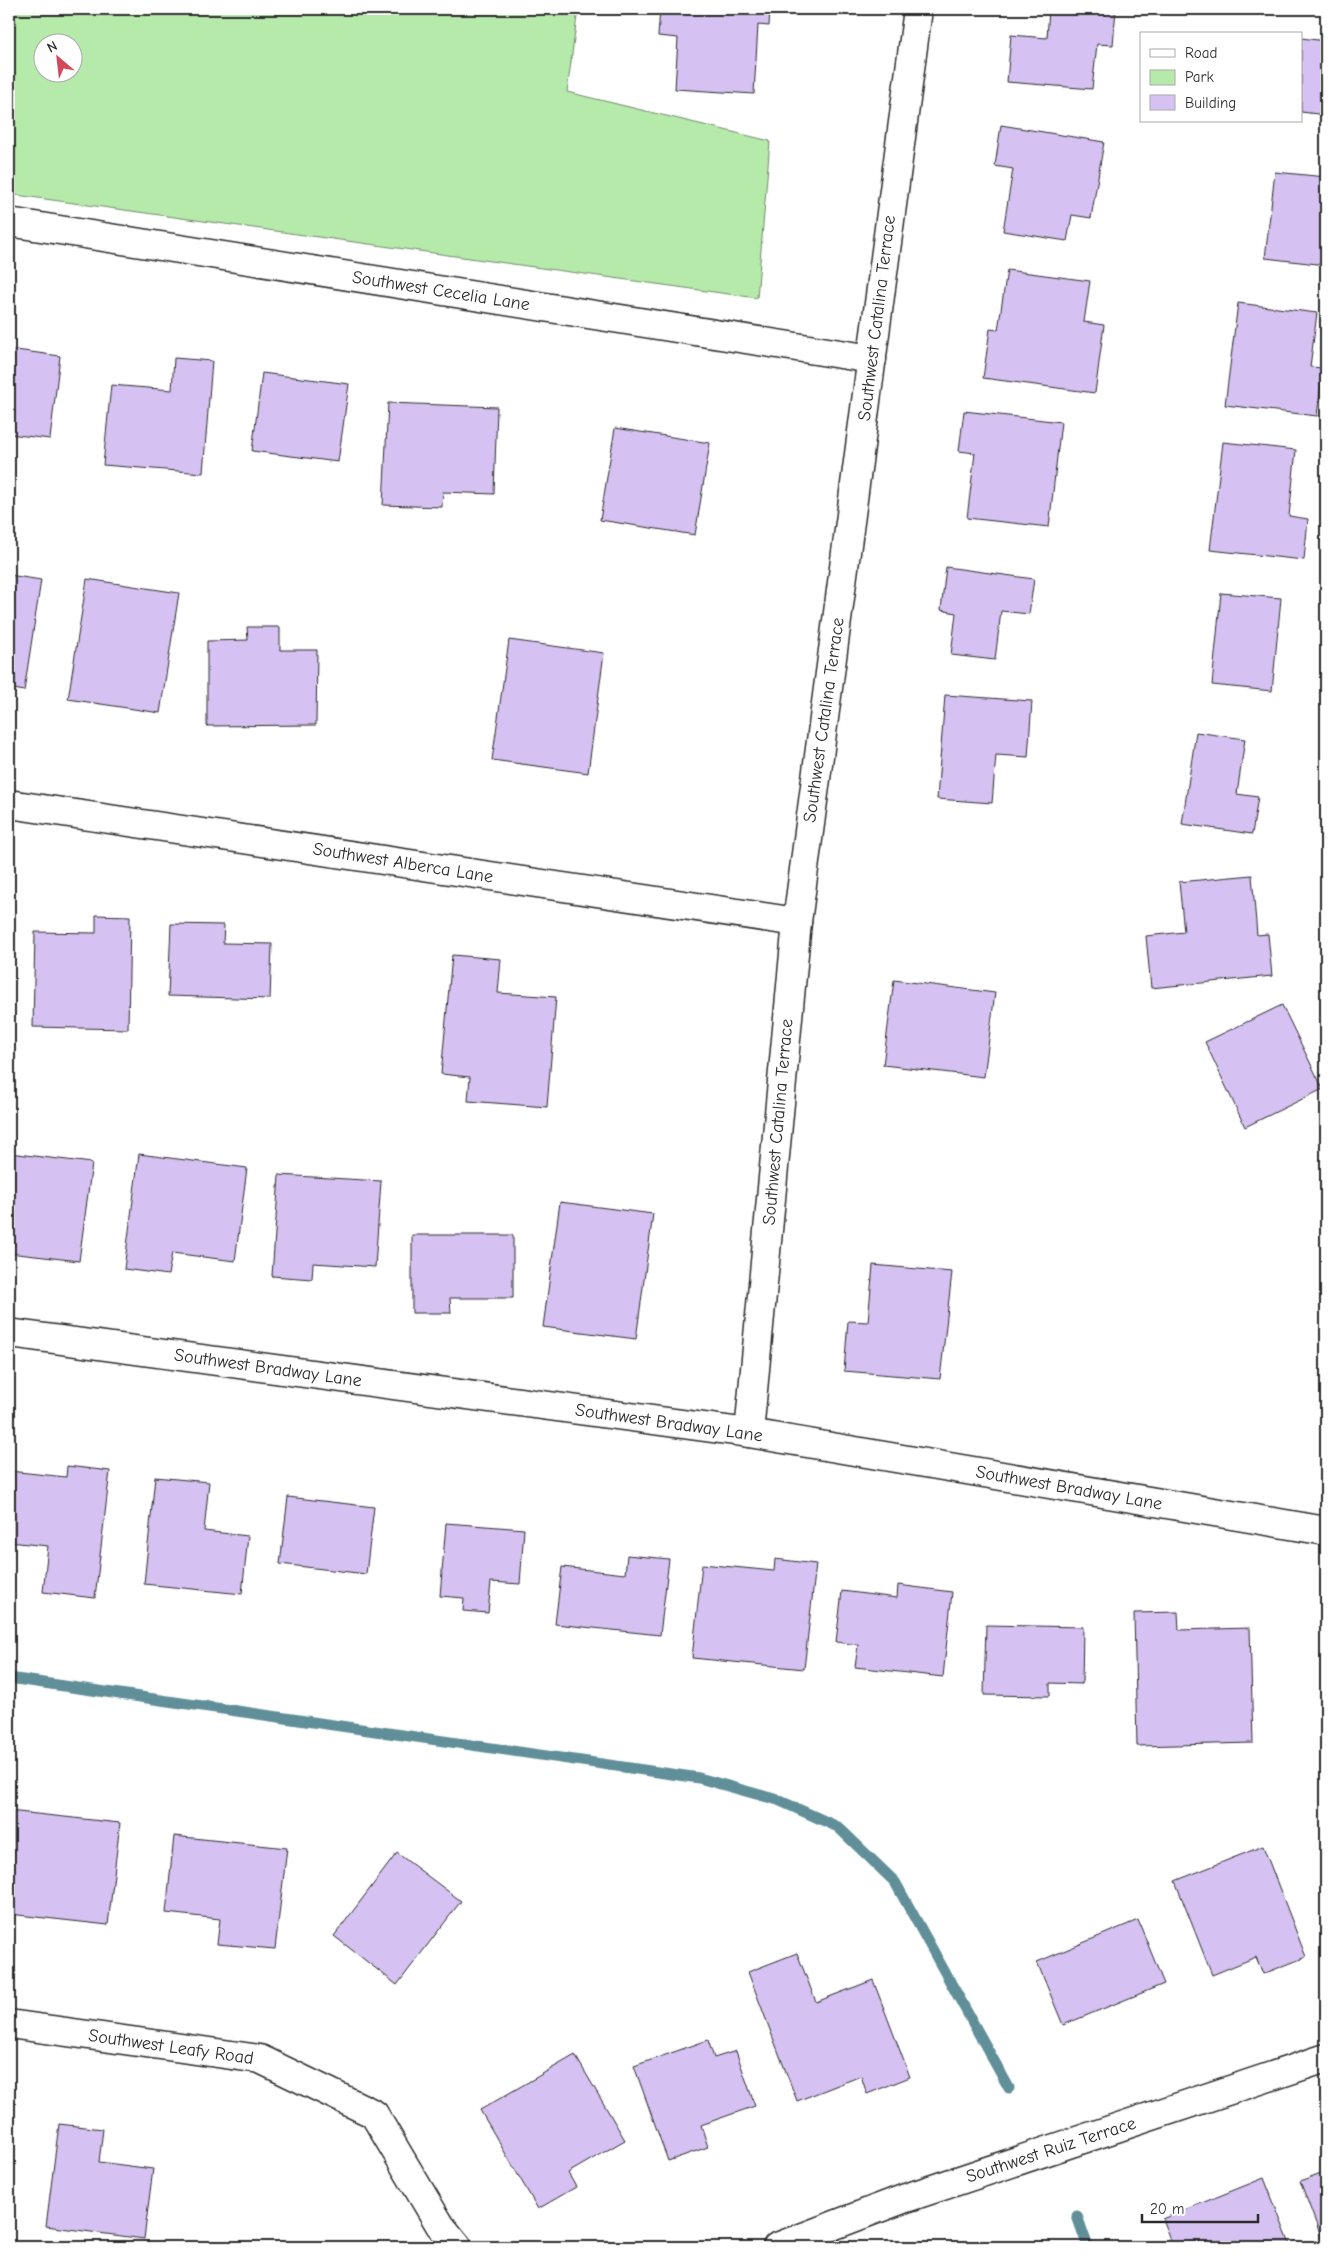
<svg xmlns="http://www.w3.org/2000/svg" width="1335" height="2256" font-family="'Comic Neue',sans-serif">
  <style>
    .green { fill: #b6eaab; stroke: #708a6b; fill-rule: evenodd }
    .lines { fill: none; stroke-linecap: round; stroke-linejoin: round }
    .stream { stroke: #608f99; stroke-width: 11 }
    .building { fill: #d5c1f2; stroke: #2b2b2b }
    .minor-casing { stroke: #2b2b2b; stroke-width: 31 }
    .minor { stroke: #fff; stroke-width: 28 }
    .labels { text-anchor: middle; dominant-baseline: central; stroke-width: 4; stroke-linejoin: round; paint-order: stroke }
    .street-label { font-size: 18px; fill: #2b2b2b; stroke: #fff }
  </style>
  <rect width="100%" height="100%" fill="#fff"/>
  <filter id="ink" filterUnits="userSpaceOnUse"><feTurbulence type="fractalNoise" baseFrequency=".02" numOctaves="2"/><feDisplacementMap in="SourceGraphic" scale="10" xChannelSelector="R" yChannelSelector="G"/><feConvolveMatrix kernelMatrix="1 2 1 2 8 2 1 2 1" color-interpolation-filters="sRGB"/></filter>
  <g filter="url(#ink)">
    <path class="green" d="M9 9H578L567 92 770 141 757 298 9 194ZM42 42H72V72H42Z"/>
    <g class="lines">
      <g class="stream">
        <polyline points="9,1678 699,1778 778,1800 838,1827 895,1882 1009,2088"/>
        <polyline points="1077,2216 1088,2247"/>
      </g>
    </g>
    <g class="building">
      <polygon points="660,9 770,9 769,26 758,25 754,94 675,89 678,38 658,36"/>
      <polygon points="1049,9 1116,9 1113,45 1097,44 1092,89 1007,82 1011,35 1047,38"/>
      <polygon points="1301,38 1326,41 1326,115 1301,112"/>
      <polygon points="1001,125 1104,142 1091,218 1072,215 1067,241 1003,231 1013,169 995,166"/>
      <polygon points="1275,172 1326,177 1326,265 1265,258"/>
      <polygon points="1007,270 1090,281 1084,322 1104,325 1095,393 983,378 990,329 998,330"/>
      <polygon points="1238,303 1317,313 1310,367 1323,368 1317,416 1225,405"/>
      <polygon points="9,349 60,356 50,439 9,434"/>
      <polygon points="174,358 212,361 203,473 103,465 111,385 172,390"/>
      <polygon points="262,373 349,384 338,462 252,451"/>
      <polygon points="388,403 497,407 494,494 443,492 442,507 383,505"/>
      <polygon points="964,411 1061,422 1049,527 967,518 975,453 959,451"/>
      <polygon points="615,428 710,443 695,535 600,520"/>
      <polygon points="1223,442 1296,450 1289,516 1308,519 1304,560 1210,550"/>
      <polygon points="946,567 1034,579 1029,614 1001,611 995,660 951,655 956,613 941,610"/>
      <polygon points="9,575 41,580 24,691 9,688"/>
      <polygon points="87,579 179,593 160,713 68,699"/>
      <polygon points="1221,593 1281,598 1272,691 1212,685"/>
      <polygon points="247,627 280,627 280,650 317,650 316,725 207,726 207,641 248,640"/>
      <polygon points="509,640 604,653 588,773 492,760"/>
      <polygon points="945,695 1032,701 1028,757 996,755 992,803 937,799"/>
      <polygon points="1196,732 1245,739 1237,794 1258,797 1252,834 1182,824"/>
      <polygon points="1252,875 1257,935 1268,934 1272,976 1151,988 1146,936 1184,932 1179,882"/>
      <polygon points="96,915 130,916 128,1029 33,1027 35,932 96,933"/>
      <polygon points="171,924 224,925 223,943 272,944 270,999 168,996"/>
      <polygon points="452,955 501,959 498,993 556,997 547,1107 468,1101 470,1077 441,1074"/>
      <polygon points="894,980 995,993 984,1077 883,1065"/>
      <polygon points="1282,1005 1323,1089 1245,1127 1205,1042"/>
      <polygon points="9,1153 92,1163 79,1261 9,1253"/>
      <polygon points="139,1154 247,1168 235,1261 172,1253 168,1275 124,1269"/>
      <polygon points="279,1175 381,1181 375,1267 313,1263 312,1279 272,1276"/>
      <polygon points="560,1202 653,1214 636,1339 543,1327"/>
      <polygon points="412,1235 513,1235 513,1298 450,1298 451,1313 412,1313"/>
      <polygon points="873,1265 952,1272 940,1379 844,1371 848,1321 868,1322"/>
      <polygon points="67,1466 110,1471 95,1598 43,1592 48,1546 9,1542 9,1471 66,1477"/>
      <polygon points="155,1477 209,1482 204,1531 248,1536 242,1594 144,1584"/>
      <polygon points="288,1497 374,1507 366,1574 280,1564"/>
      <polygon points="446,1523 524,1529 520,1584 491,1582 488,1613 463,1611 464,1598 440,1596"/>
      <polygon points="627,1555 669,1559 660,1635 555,1624 562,1567 625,1574"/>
      <polygon points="775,1559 816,1564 804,1669 692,1658 702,1564 774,1571"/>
      <polygon points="898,1585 952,1592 943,1677 855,1667 858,1645 836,1642 842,1591 897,1598"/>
      <polygon points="1178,1612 1179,1630 1250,1628 1253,1743 1137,1746 1134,1613"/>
      <polygon points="986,1625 1083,1627 1082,1684 1050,1683 1050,1696 984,1695"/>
      <polygon points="9,1811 120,1823 108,1925 9,1914"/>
      <polygon points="174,1836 287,1848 275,1949 217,1944 220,1919 166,1913"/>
      <polygon points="1263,1846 1306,1957 1263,1974 1256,1957 1212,1975 1175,1881"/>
      <polygon points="397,1853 461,1901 397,1985 334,1936"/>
      <polygon points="1138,1920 1164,1984 1063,2025 1037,1962"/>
      <polygon points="797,1953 816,2002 873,1980 910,2077 867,2094 861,2076 797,2101 748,1972"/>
      <polygon points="708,2040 714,2058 736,2051 755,2106 701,2125 708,2147 668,2161 634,2066"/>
      <polygon points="575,2055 625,2140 568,2173 576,2187 538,2209 480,2110"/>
      <polygon points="59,2124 103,2129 99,2162 153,2169 144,2239 46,2226"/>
      <polygon points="1326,2171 1326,2247 1325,2247 1300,2181"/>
      <polygon points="1264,2178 1291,2247 1173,2247 1162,2219"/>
    </g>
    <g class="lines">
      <g class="minor-casing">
        <g id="minor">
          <polyline points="9,222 872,359"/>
          <polyline points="9,804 797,922"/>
          <polyline points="9,1333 749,1433 1326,1531"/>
          <polyline points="749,1433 797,922 918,9"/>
          <polyline points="9,2024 260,2059 374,2114 440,2225 458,2247"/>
          <polyline points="777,2247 903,2199 1326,2058"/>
        </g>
      </g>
      <use href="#minor" class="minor"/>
    </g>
  </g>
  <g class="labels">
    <g class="street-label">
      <text transform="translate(441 291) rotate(9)">Southwest Cecelia Lane</text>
      <text transform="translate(877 318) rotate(-83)">Southwest Catalina Terrace</text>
      <text transform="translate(824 720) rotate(-82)">Southwest Catalina Terrace</text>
      <text transform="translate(403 863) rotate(9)">Southwest Alberca Lane</text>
      <text transform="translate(778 1122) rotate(-85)">Southwest Catalina Terrace</text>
      <text transform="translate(268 1368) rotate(8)">Southwest Bradway Lane</text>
      <text transform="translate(669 1423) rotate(8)">Southwest Bradway Lane</text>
      <text transform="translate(1069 1488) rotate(10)">Southwest Bradway Lane</text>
      <text transform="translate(171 2047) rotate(8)">Southwest Leafy Road</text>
      <text transform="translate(1051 2150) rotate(-18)">Southwest Ruiz Terrace</text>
    </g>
  </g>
  <rect width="1335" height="2256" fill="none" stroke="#fff" stroke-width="30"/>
  <rect x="15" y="15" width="1305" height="2226" fill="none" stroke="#2b2b2b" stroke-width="2" filter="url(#ink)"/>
  <rect x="1140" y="32" width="162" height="90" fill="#ffffff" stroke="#aaaaaa"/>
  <rect x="1150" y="49" width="25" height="8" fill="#ffffff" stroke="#aaaaaa"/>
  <text x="1185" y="58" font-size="15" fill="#2b2b2b">Road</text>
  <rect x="1150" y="70" width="25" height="15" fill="#b6eaab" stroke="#aaaaaa"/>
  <text x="1185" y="82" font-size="15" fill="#2b2b2b">Park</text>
  <rect x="1150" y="95" width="25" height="15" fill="#d5c1f2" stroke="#aaaaaa"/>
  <text x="1185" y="108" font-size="15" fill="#2b2b2b">Building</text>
  <g transform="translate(58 58) rotate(332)"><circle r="24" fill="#ffffff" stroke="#aaaaaa"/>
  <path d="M0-4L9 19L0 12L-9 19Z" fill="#d1495b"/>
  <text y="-8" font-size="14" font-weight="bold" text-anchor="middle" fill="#2b2b2b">N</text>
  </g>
  <path d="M1142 2214v8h116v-8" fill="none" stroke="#2b2b2b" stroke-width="2.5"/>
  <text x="1150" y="2214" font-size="15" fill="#2b2b2b" stroke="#ffffff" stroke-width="4" paint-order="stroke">20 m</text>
</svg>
